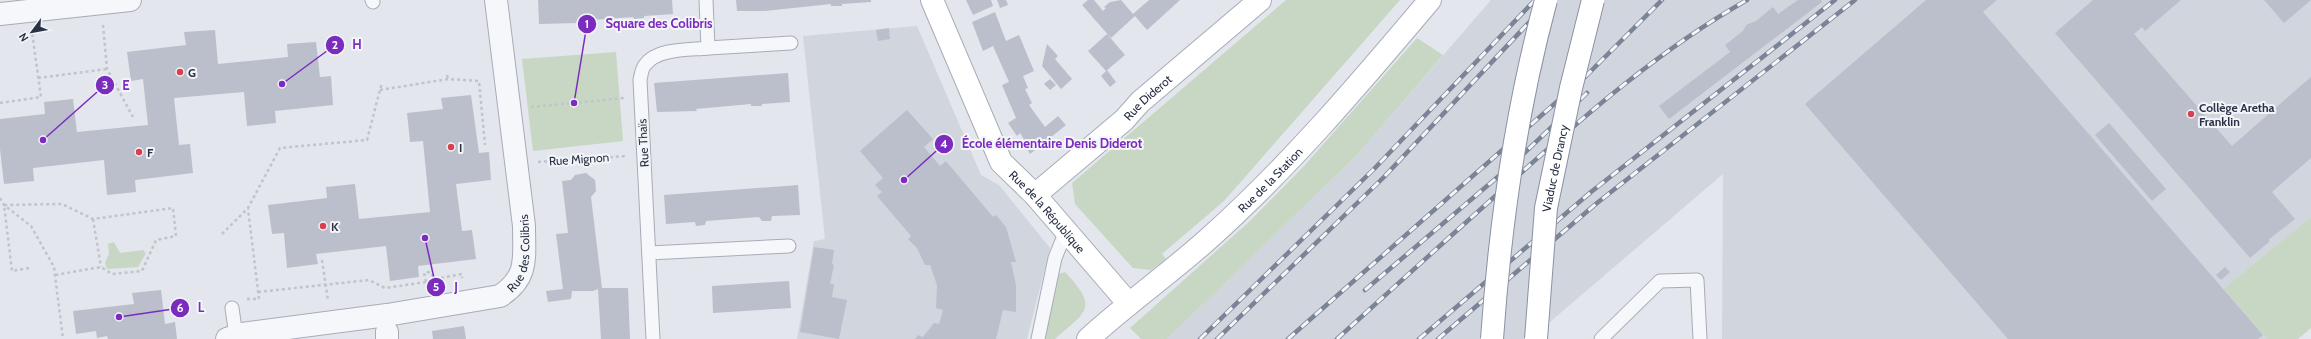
<svg xmlns="http://www.w3.org/2000/svg" width="2311" height="339" font-family="Cabin,sans-serif">
  <style>
    .built { fill: #d1d5de }
    .green { fill: #c7d7c4 }
    .building { fill: #babfcb }
    .lines { fill: none; stroke-linecap: round; stroke-linejoin: round }
    .lane-casing { stroke: #a7acb7; stroke-width: 15 }
    .street-casing { stroke: #a7acb7; stroke-width: 24 }
    .secondary-casing { stroke: #a7acb7; stroke-width: 24 }
    .path { stroke: #c1c4cb; stroke-width: 2.5; stroke-dasharray: 3 3; stroke-linecap: butt }
    .lane { stroke: #f6f7fa; stroke-width: 13 }
    .street { stroke: #f6f7fa; stroke-width: 22 }
    .secondary { stroke: #fff; stroke-width: 22 }
    .rail-casing { stroke: #7b8497; stroke-width: 4.5 }
    .rail { stroke: #f3f5f9; stroke-width: 3; stroke-dasharray: 9; stroke-linecap: butt }
    .highway-bridge-casing { stroke: #8992a4; stroke-width: 24; stroke-linecap: butt }
    .highway-bridge { stroke: #fff; stroke-width: 22 }
    .poi-dot { fill: #d9404e; stroke: #f3f5f9; stroke-width: 1.5 }
    .labels { text-anchor: middle; dominant-baseline: central; stroke-width: 4; stroke-linejoin: round; paint-order: stroke }
    .poi-label { font-size: 12px; font-weight: bold; fill: #293246; stroke: #f3f5f9; text-anchor: start }
    .street-label { font-size: 12px; fill: #293246; stroke: #f3f5f9 }
    .leader { fill: none; stroke: #7b2cbf; stroke-width: 1.5 }
    .callout-dot { fill: #7b2cbf; stroke: #f3f5f9; stroke-width: 1.5 }
    .mark-label { font-size: 12px; text-anchor: middle; font-weight: bold; fill: #fff }
    .callout-label { font-size: 13px; text-anchor: middle; font-weight: bold; fill: #7b2cbf; stroke: #f3f5f9; stroke-width: 4; stroke-linejoin: round; paint-order: stroke }
  </style>
  <rect width="100%" height="100%" fill="#e3e6ec"/>
  <g class="built">
    <polygon points="1491,0 2311,0 2311,217 2223,289 2267,339 1722,339 1723,174 1530,339 1167,339 1357,155"/>
    <polygon points="917,26 981,175 999,185 1050,248 1027,339 797,339 814,241 825,239 803,36"/>
  </g>
  <g class="green">
    <polygon points="1286,0 1400,0 1224,201 1162,254 1166,259 1151,270 1133,268 1075,204 1072,183"/>
    <polygon points="1417,38 1443,55 1357,155 1167,339 1141,339 1130,328 1250,221 1304,166"/>
    <polygon points="616,52 623,141 533,151 522,59"/>
    <polygon points="2311,217 2311,328 2298,339 2267,339 2223,289"/>
    <polygon points="114,242 120,253 143,250 146,253 138,267 107,269 105,263 109,254 108,244"/>
    <path d="M1065 272C1099 308 1087 311 1055 339H1044L1059 274Z"/>
  </g>
  <g class="building">
    <polygon points="538,0 672,0 673,14 644,16 644,18 634,19 633,17 578,21 578,23 539,24"/>
    <polygon points="736,0 871,0 871,2 842,4 842,6 831,6 831,4 765,11 737,11"/>
    <polygon points="966,0 991,0 993,6 973,15"/>
    <polygon points="997,0 1006,0 1008,5 1000,8"/>
    <polygon points="1088,0 1094,0 1103,11 1106,8 1104,7 1110,2 1121,0 1133,14 1149,0 1180,0 1147,30 1135,16 1111,38 1082,5"/>
    <polygon points="1798,0 1821,0 1822,2 1669,119 1659,106 1730,52 1725,45 1743,31 1746,25 1756,21 1773,7 1778,14"/>
    <polygon points="1926,0 1997,0 1983,12 2263,335 2258,339 2008,339 1805,104"/>
    <polygon points="2093,0 2181,0 2145,31 2142,27 2134,34 2232,146 2311,77 2311,158 2272,192 2295,219 2268,240 2270,241 2250,258 2055,33"/>
    <polygon points="2264,0 2311,0 2284,23"/>
    <polygon points="995,12 1006,41 1019,35 1034,71 1023,76 1028,88 1025,89 1032,103 1029,105 1045,127 1058,116 1066,125 1030,154 1023,142 1025,141 1020,133 1017,136 1008,123 1016,118 1002,85 1009,82 993,46 983,51 972,22"/>
    <polygon points="889,28 890,39 878,41 876,30"/>
    <polygon points="215,30 218,64 288,57 287,44 316,42 320,77 331,76 333,105 275,111 276,123 247,126 244,92 174,98 179,145 190,144 193,173 135,180 136,192 107,195 104,160 33,168 34,181 4,184 0,149 0,119 45,114 44,102 73,99 77,132 148,125 143,79 131,81 127,52 186,45 184,32"/>
    <polygon points="1107,34 1125,55 1106,71 1088,51"/>
    <polygon points="1047,44 1058,56 1055,59 1072,79 1061,89 1042,66"/>
    <polygon points="1107,70 1116,82 1110,87 1101,76"/>
    <polygon points="788,73 790,102 762,104 762,106 751,106 751,104 696,109 697,111 657,112 654,83"/>
    <polygon points="1050,79 1056,85 1050,90 1044,84"/>
    <polygon points="471,95 479,153 489,152 491,180 456,184 462,231 472,230 476,259 418,266 419,277 390,281 386,246 316,254 318,264 287,268 284,233 272,234 268,205 327,198 326,187 355,184 359,219 430,212 423,141 410,142 407,113 443,109 441,98"/>
    <polygon points="907,110 933,139 924,147 940,166 946,161 993,217 996,215 1006,227 1016,262 1011,262 1016,285 1016,312 1003,310 996,339 915,339 918,335 923,337 934,323 939,324 943,310 936,308 937,285 930,265 925,265 917,248 908,239 911,236 877,196 882,192 875,185 883,178 860,151"/>
    <polygon points="2109,123 2166,189 2152,201 2095,135"/>
    <polygon points="586,173 595,180 596,191 591,197 602,288 628,288 630,339 601,339 598,289 593,291 572,291 571,299 548,302 546,291 563,289 556,234 568,233 562,181 571,180 575,175"/>
    <polygon points="798,185 800,215 772,216 771,221 762,221 759,217 706,221 705,225 696,226 695,222 666,224 664,195"/>
    <polygon points="814,247 834,250 832,264 834,265 830,284 834,284 832,297 847,300 839,339 800,332"/>
    <polygon points="2225,267 2230,272 2221,280 2216,275"/>
    <polygon points="789,281 791,308 713,313 712,286"/>
    <polygon points="161,290 165,324 175,322 177,339 108,339 107,336 97,338 96,331 76,334 73,311 134,304 132,293"/>
    <polygon points="464,326 466,339 433,339 432,331"/>
  </g>
  <g class="lines">
    <g class="lane-casing">
      <g id="lane">
        <polyline points="372,0 373,2"/>
        <polyline points="708,48 791,43"/>
        <polyline points="649,253 789,246"/>
        <polyline points="232,308 236,336"/>
        <path d="M653 339 640 80C641 75 642 68 645 65 657 48 689 50 708 48L706 0"/>
        <polyline points="1038,339 1055,258 1066,231"/>
        <polyline points="1601,339 1660,281 1697,280 1700,339"/>
      </g>
    </g>
    <g class="street-casing">
      <g id="street">
        <polyline points="0,14 130,0"/>
        <path id="s1" d="M227 339 242 334 387 315 500 296C529 277 524 258 524 226L496 0"/>
        <polyline points="387,339 387,332"/>
      </g>
    </g>
    <g class="secondary-casing">
      <g id="secondary">
        <path id="s2" d="M932 0 1001 162 1035 195 1129 304"/>
        <path id="s3" d="M1035 195 1124 120 1140 102 1260 0"/>
        <path id="s4" d="M1088 339C1126 304 1169 274 1207 240 1289 167 1360 83 1430 0"/>
      </g>
    </g>
    <g class="path">
      <polyline points="103,25 107,69 133,117"/>
      <polyline points="447,75 448,79"/>
      <polyline points="38,78 107,69"/>
      <polyline points="380,90 448,79 479,81 485,145"/>
      <polyline points="0,103 41,97 32,32"/>
      <polyline points="531,107 624,98"/>
      <polyline points="538,162 627,156"/>
      <polyline points="0,198 4,205 31,226 54,267 63,339"/>
      <polyline points="93,219 101,267"/>
      <polyline points="222,234 248,208 280,148 367,140 382,82"/>
      <polyline points="322,260 328,300"/>
      <polyline points="29,268 12,271 4,205 62,204 93,219 173,208 176,236 156,240 142,271 112,274 101,267 55,275"/>
      <polyline points="426,282 424,273 430,272 435,279 462,274 462,278"/>
      <polyline points="258,292 369,280 385,288 426,282 427,287"/>
      <polyline points="247,299 259,299 248,209"/>
    </g>
    <use href="#lane" class="lane"/>
    <use href="#street" class="street"/>
    <use href="#secondary" class="secondary"/>
    <g class="rail-casing">
      <g id="rail">
        <polyline points="1365,290 1514,163 1587,93"/>
        <polyline points="1200,339 1374,169 1535,0"/>
        <polyline points="1217,339 1384,177 1550,0"/>
        <polyline points="1288,339 1586,76 1662,0"/>
        <path d="M1337 339C1395 286 1454 233 1512 181 1586 114 1661 49 1747 0"/>
        <polyline points="1419,339 1591,192 1835,0"/>
        <polyline points="1438,339 1597,203 1855,0"/>
      </g>
    </g>
    <use href="#rail" class="rail"/>
    <g class="highway-bridge-casing">
      <g id="highway-bridge">
        <path d="M1492 339C1500 224 1516 111 1546 0"/>
        <path id="s5" d="M1536 339 1546 208 1571 88 1593 0"/>
      </g>
    </g>
    <use href="#highway-bridge" class="highway-bridge"/>
  </g>
  <g class="poi-dot">
    <circle cx="180" cy="72" r="4"/>
    <circle cx="2191" cy="114" r="4"/>
    <circle cx="451" cy="147" r="4"/>
    <circle cx="139" cy="152" r="4"/>
    <circle cx="323" cy="226" r="4"/>
  </g>
  <g class="labels">
    <g class="poi-label">
      <text x="188" y="72">G</text>
      <text x="2199" y="107">Collège Aretha<tspan x="2199" dy="14">Franklin</tspan></text>
      <text x="459" y="147">I</text>
      <text x="147" y="152">F</text>
      <text x="331" y="226">K</text>
    </g>
    <g class="street-label">
      <text stroke="none"><textPath href="#s3" startOffset="149">Rue Diderot</textPath></text>
      <text transform="translate(643 143) rotate(-93)">Rue Thaïs</text>
      <text transform="translate(579 159) rotate(-4)">Rue Mignon</text>
      <text stroke="none"><textPath href="#s5" startOffset="172">Viaduc de Drancy</textPath></text>
      <text stroke="none"><textPath href="#s4" startOffset="242">Rue de la Station</textPath></text>
      <text stroke="none"><textPath href="#s2" startOffset="244">Rue de la République</textPath></text>
      <text stroke="none"><textPath href="#s1" startOffset="327">Rue des Colibris</textPath></text>
    </g>
  </g>
  <path class="leader" d="M574 103L587 24M282 84L335 45M43 140L105 85M904 180L944 144M425 238L436 287M119 317L180 308"/>
  <g class="callout-dot">
    <circle cx="574" cy="103" r="4"/>
    <circle cx="282" cy="84" r="4"/>
    <circle cx="43" cy="140" r="4"/>
    <circle cx="904" cy="180" r="4"/>
    <circle cx="425" cy="238" r="4"/>
    <circle cx="119" cy="317" r="4"/>
    <circle cx="587" cy="24" r="10"/>
    <circle cx="335" cy="45" r="10"/>
    <circle cx="105" cy="85" r="10"/>
    <circle cx="944" cy="144" r="10"/>
    <circle cx="436" cy="287" r="10"/>
    <circle cx="180" cy="308" r="10"/>
  </g>
  <g class="mark-label">
    <text x="587" y="28">1</text>
    <text x="335" y="49">2</text>
    <text x="105" y="89">3</text>
    <text x="944" y="148">4</text>
    <text x="436" y="291">5</text>
    <text x="180" y="312">6</text>
  </g>
  <g class="callout-label">
    <text x="659" y="28">Square des Colibris</text>
    <text x="357" y="49">H</text>
    <text x="126" y="90">E</text>
    <text x="1052" y="148">École élémentaire Denis Diderot</text>
    <text x="456" y="292">J</text>
    <text x="201" y="312">L</text>
  </g>
  <g transform="translate(32 32) rotate(238)" stroke="#f3f5f9" stroke-width="3" paint-order="stroke">
  <path d="M0-3L7 15L0 10L-7 15Z" fill="#293246"/>
  <text y="-6" font-size="11" font-weight="bold" text-anchor="middle" fill="#293246">N</text>
  </g>
</svg>
